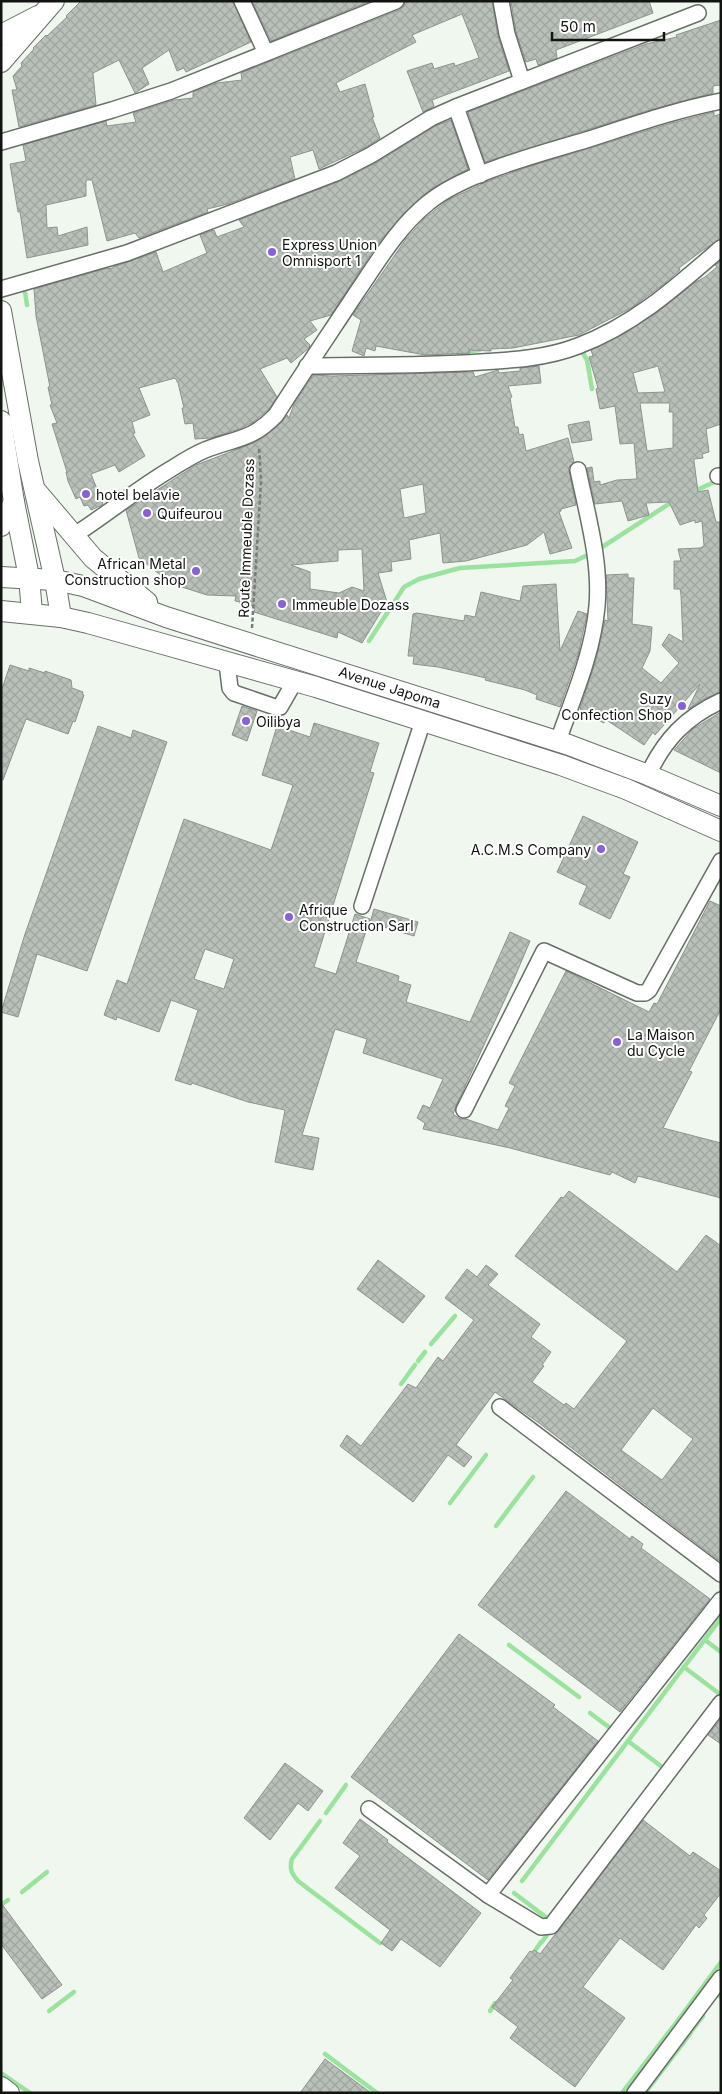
<svg xmlns="http://www.w3.org/2000/svg" width="722" height="2094" font-family="Inter,sans-serif">
  <style>
    .lines { fill: none; stroke-linecap: round; stroke-linejoin: round }
    .stream { stroke: #99e39c; stroke-width: 4.5 }
    .building { fill: url(#building-cross-hatch); stroke: #8d948d; fill-rule: evenodd }
    .minor-casing { stroke: #686f68; stroke-width: 18 }
    .major-casing { stroke: #686f68; stroke-width: 22 }
    .path { stroke: #777c77; stroke-width: 2.5; stroke-dasharray: 4 2.5; stroke-linecap: butt }
    .minor { stroke: #fff; stroke-width: 15 }
    .major { stroke: #fff; stroke-width: 20 }
    .poi-dot { fill: #8860da; stroke: #fff; stroke-width: 2 }
    .labels { text-anchor: middle; dominant-baseline: central; stroke-width: 4; stroke-linejoin: round; paint-order: stroke }
    .poi-label { font-size: 14px; fill: #121412; stroke: #fff; text-anchor: start }
    .street-label { font-size: 14px; fill: #121412; stroke: #fff }
  </style>
  <defs>
    <pattern id="building-cross-hatch" width="8" height="8" patternUnits="userSpaceOnUse" patternTransform="scale(1.25)"><rect width="8" height="8" fill="#b9c0b9"/><path d="M0 0l8 8M0 8l8-8" fill="none" stroke="#9ea49e"/></pattern>
  </defs>
  <rect width="100%" height="100%" fill="#eff7ef"/>
  <g class="lines">
    <g class="stream">
      <polyline points="25,292 27,305"/>
      <polyline points="580,348 587,360 592,389"/>
      <polyline points="465,352 479,350"/>
      <polyline points="693,492 714,482 718,482"/>
      <polyline points="369,641 404,587 419,579 460,568 575,561 596,551 675,500"/>
      <polyline points="431,1344 455,1316"/>
      <polyline points="418,1361 425,1352"/>
      <polyline points="401,1384 415,1365"/>
      <polyline points="450,1503 486,1455"/>
      <polyline points="496,1526 533,1477"/>
      <polyline points="705,1640 721,1652"/>
      <polyline points="509,1645 579,1697"/>
      <polyline points="684,1667 721,1695"/>
      <polyline points="590,1713 610,1728"/>
      <polyline points="628,1741 666,1770"/>
      <polyline points="326,1813 346,1785"/>
      <path d="M320 1821 292 1859C289 1869 292 1874 298 1881L380 1943"/>
      <polyline points="522,1881 721,1618"/>
      <polyline points="22,1892 47,1872"/>
      <polyline points="514,1893 551,1921"/>
      <polyline points="1,1905 8,1900"/>
      <polyline points="542,1942 551,1929"/>
      <polyline points="532,1955 541,1942"/>
      <polyline points="719,1996 721,1993"/>
      <polyline points="49,2011 74,1992"/>
      <polyline points="490,2011 495,2003"/>
      <polyline points="673,2027 721,1962"/>
      <polyline points="690,2033 703,2016"/>
      <polyline points="325,2054 377,2093"/>
      <polyline points="1,2073 30,2093"/>
      <polyline points="622,2093 672,2028"/>
      <polyline points="645,2093 690,2034"/>
    </g>
  </g>
  <g class="building">
    <polygon points="81,1 233,1 251,42 186,72 184,68 177,71 169,50 142,68 149,84 135,93 119,60 93,73 96,105 19,127 12,90 17,90 13,76 22,66 21,63 34,49 33,48 46,35 47,36 67,17 66,16"/>
    <polygon points="252,1 370,1 271,41"/>
    <polygon points="405,1 492,1 498,36 509,71 432,100 434,106 423,112 407,71 432,63 434,69 454,63 455,66 479,58 462,14 412,35 416,42 336,83 340,92 365,84 374,117 372,117 380,138 366,147 319,169 313,150 290,157 295,179 228,204 207,209 208,212 139,238 135,233 107,241 92,180 86,180 86,196 46,205 47,228 57,227 58,236 87,227 88,245 27,258 20,212 18,212 10,164 26,161 23,145 106,121 107,126 136,122 133,113 174,100 193,98 193,92 217,83 242,80 241,73 399,10 404,6"/>
    <polygon points="511,1 649,1 653,13 556,50 557,58 538,65 536,59 526,62 516,32"/>
    <polygon points="721,20 721,85 713,86 713,93 650,110 485,162 468,112 646,44 677,37 676,35"/>
    <polygon points="714,112 714,116 721,114 721,239 703,250 679,268 680,270 665,283 631,308 579,335 513,348 491,349 491,351 469,350 470,353 425,355 376,346 375,351 366,348 364,356 352,351 361,320 353,315 406,239 424,219 448,200 486,182 528,167 672,123"/>
    <polygon points="451,120 468,169 438,185 422,196 401,216 373,251 331,315 310,321 317,330 304,339 310,345 309,348 291,363 287,358 260,369 277,397 269,409 253,422 239,429 211,438 195,439 193,423 185,424 182,408 184,408 178,383 175,378 139,388 150,415 132,422 135,433 133,434 145,456 119,472 115,465 91,474 103,504 100,506 91,510 88,505 84,506 80,497 76,499 68,481 66,472 67,472 52,424 57,423 50,405 52,405 48,387 50,387 36,316 34,289 104,269 113,268 113,267 156,252 163,272 207,253 200,235 214,230 217,237 244,227 239,220 340,181 376,163 435,126"/>
    <path d="M721 261V424L706 429 709 452 702 454 703 458 694 459V461L698 492 708 490 716 522H721V692L704 699 688 709 700 684 655 735 653 732 644 745 605 719 604 723 591 717 592 715 580 709 596 660 605 620 608 621 606 575 628 574V578H634L632 624 652 627 650 651 642 668 661 683 679 663 662 645 669 634 683 642 681 595 680 589H674V561H681L678 549 700 548 704 546 702 521 695 523V520L680 525 669 502 646 503 649 515 628 521 622 501 595 504 587 468 592 467 594 482 600 481V485L617 480 637 479 634 443 620 444 615 406 600 409 596 389 598 388 589 357 593 356 591 350 622 335 659 311 694 283 705 277 717 267 715 265ZM658 366 665 392 638 393 633 373ZM640 403H670L669 412H673V448L647 451Z"/>
    <path d="M539 366 541 383 508 386 512 397 510 398 515 427H518L519 435 523 434 526 451 568 438 574 462 569 467V471L576 505 561 509V511L559 512 572 548 550 554 544 532 527 545 466 561 443 563 440 533 409 540 411 559 391 562 392 571 378 573 387 602 362 643 338 632 337 638 254 612 255 606 240 604V602L235 601 236 596 207 595 163 581V577L139 558 126 510 196 465 246 446 264 437 282 422 287 415 289 418 294 404 313 375 332 376 473 372 475 377 495 371 498 370 499 373 520 371V368ZM423 484 426 513 404 518 400 489ZM362 549 364 591 352 587 339 593 310 589V572L291 565 338 561V550Z"/>
    <polygon points="589,421 592,440 572,443 568,425"/>
    <polygon points="556,584 560,651 578,611 587,614 578,655 560,707 536,699 537,695 525,690 485,680 486,678 438,667 413,664 414,656 408,656 413,614 417,613 464,621 465,615 475,617 481,592 520,601 523,586"/>
    <polygon points="10,665 29,671 29,668 45,673 45,671 71,680 72,688 83,692 82,694 84,695 75,722 73,721 68,734 26,719 3,780 1,780 1,692"/>
    <polygon points="242,706 257,711 247,741 232,735"/>
    <polygon points="721,712 721,773 674,750 693,729"/>
    <path d="M314 723 379 743 370 772 374 773 314 967 336 974 355 914 370 919 356 962 399 976 398 981 411 985 406 1002 470 1022 510 932 530 941 511 986 456 1106 453 1114 460 1119H466L498 1130 509 1108 505 1106 515 1086 509 1083 566 971 649 1012 654 1003 657 1004 710 901 721 906V1009L689 1071 692 1072 663 1128 721 1143V1198L638 1176 635 1183 612 1172 610 1175 510 1148 423 1129 425 1123 417 1118 423 1105 430 1108 443 1079 363 1053 367 1039 335 1029 302 1135 319 1138 313 1170 275 1162 285 1110 248 1102 192 1083 191 1085 175 1080 198 1010 171 1000 159 1032 117 1017 116 1020 104 1015 117 980 127 984 184 819 271 850 293 785 262 775 277 726 310 737ZM205 949 234 959 224 989 194 979Z"/>
    <polygon points="98,726 131,738 133,730 167,742 87,971 37,954 18,1017 1,1012 25,934"/>
    <polygon points="583,816 638,842 623,874 630,877 610,919 579,904 587,886 557,872"/>
    <polygon points="374,909 418,922 414,936 370,923"/>
    <path d="M569 1191 677 1272 706 1235 721 1246V1562L539 1423 495 1392 456 1445 472 1457 464 1467 448 1455 413 1502 340 1446 347 1435 361 1446 408 1384 416 1388 438 1357 443 1361 474 1320 445 1298 467 1269 477 1277 486 1265 498 1274 488 1285 540 1324 531 1337 551 1352 542 1365 544 1366 532 1382 564 1405 566 1403 574 1409 627 1341 515 1256 561 1197 563 1198ZM653 1408 693 1439 662 1480 621 1450Z"/>
    <polygon points="378,1260 425,1296 403,1323 357,1289"/>
    <polygon points="566,1491 630,1539 632,1536 643,1544 641,1548 710,1599 620,1712 478,1605"/>
    <polygon points="459,1634 555,1705 553,1707 598,1741 488,1880 351,1777"/>
    <polygon points="721,1719 721,1744 708,1735"/>
    <polygon points="285,1763 323,1791 308,1811 298,1803 270,1840 244,1818"/>
    <polygon points="360,1819 388,1840 387,1842 481,1913 440,1967 401,1939 392,1951 381,1943 390,1930 335,1888 360,1856 343,1843"/>
    <polygon points="643,1820 690,1856 693,1852 721,1871 721,1893 704,1915 707,1918 699,1928 696,1925 663,1970 620,1938 583,1987 625,2018 575,2087 510,2038 518,2027 492,2007 513,1980 510,1978 530,1951 532,1952 534,1950 540,1954"/>
    <polygon points="1,1903 62,1985 42,1999 1,1944"/>
    <polygon points="325,2059 371,2093 300,2093"/>
  </g>
  <g class="lines">
    <g class="minor-casing">
      <g id="minor">
        <polyline points="242,1 266,53"/>
        <polyline points="501,1 507,34 522,81"/>
        <polyline points="456,107 480,175"/>
        <polyline points="1,142 112,110 171,91 396,1"/>
        <polyline points="1,289 127,253 336,173 371,155 431,118 456,107 698,13"/>
        <path d="M307 366C365 365 423 366 481 362 514 360 547 358 578 346 634 325 676 287 721 248"/>
        <polyline points="718,476 721,476"/>
        <path d="M73 536C106 515 137 489 171 469 182 462 193 455 205 450 235 438 251 441 276 415 302 374 330 333 357 292 378 261 399 226 428 203 464 173 540 154 586 140 630 126 675 110 721 101"/>
        <polyline points="227,663 230,688 234,693 275,707 280,707 295,681"/>
        <path d="M558 741C573 698 593 653 597 606 601 561 587 514 578 470"/>
        <path d="M648 775C664 740 686 717 721 701"/>
        <polyline points="362,906 423,721"/>
        <polyline points="464,1110 544,951 637,993 645,993 649,990 721,861"/>
        <polyline points="500,1407 721,1574"/>
        <polyline points="369,1809 488,1895 721,1600"/>
        <polyline points="488,1895 541,1927 551,1926 721,1703"/>
        <polyline points="635,2093 721,1978"/>
      </g>
    </g>
    <g class="major-casing">
      <g id="major">
        <polyline points="1,35 38,16"/>
        <polyline points="1,62 54,1"/>
        <polyline points="1,311 28,461 55,580 61,617"/>
        <polyline points="1,421 14,502 29,577 32,613"/>
        <polyline points="37,492 93,558 147,602"/>
        <polyline points="1,526 14,502"/>
        <polyline points="1,577 55,580 83,586 166,617 569,745 648,775 721,806"/>
        <polyline points="1,611 61,617 88,623 316,687 561,765 626,789 721,831"/>
        <polyline points="1,2087 9,2093"/>
      </g>
    </g>
    <polyline class="path" points="252,628 261,481 259,446"/>
    <use href="#minor" class="minor"/>
    <use href="#major" class="major"/>
  </g>
  <g class="poi-dot">
    <circle cx="272" cy="252" r="5"/>
    <circle cx="86" cy="494" r="5"/>
    <circle cx="147" cy="513" r="5"/>
    <circle cx="196" cy="571" r="5"/>
    <circle cx="282" cy="604" r="5"/>
    <circle cx="682" cy="706" r="5"/>
    <circle cx="246" cy="721" r="5"/>
    <circle cx="601" cy="849" r="5"/>
    <circle cx="289" cy="917" r="5"/>
    <circle cx="617" cy="1042" r="5"/>
  </g>
  <g class="labels">
    <g class="poi-label">
      <text x="282" y="244">Express Union<tspan x="282" dy="16">Omnisport 1</tspan></text>
      <text x="96" y="494">hotel belavie</text>
      <text x="157" y="513">Quifeurou</text>
      <text x="186" y="563" text-anchor="end">African Metal<tspan x="186" dy="16">Construction shop</tspan></text>
      <text x="292" y="604">Immeuble Dozass</text>
      <text x="672" y="698" text-anchor="end">Suzy<tspan x="672" dy="16">Confection Shop</tspan></text>
      <text x="256" y="721">Oilibya</text>
      <text x="591" y="849" text-anchor="end">A.C.M.S Company</text>
      <text x="299" y="909">Afrique<tspan x="299" dy="16">Construction Sarl</tspan></text>
      <text x="627" y="1034">La Maison<tspan x="627" dy="16">du Cycle</tspan></text>
    </g>
    <g class="street-label">
      <text transform="translate(246 538) rotate(-88)">Route Immeuble Dozass</text>
      <text transform="translate(390 687) rotate(18)">Avenue Japoma</text>
    </g>
  </g>
  <rect width="722" height="2094" fill="none" stroke="#121412" stroke-width="5"/>
  <path d="M552 32v8h112v-8" fill="none" stroke="#121412" stroke-width="2.5"/>
  <text x="560" y="32" font-size="15" fill="#121412" stroke="#ffffff" stroke-width="4" paint-order="stroke">50 m</text>
</svg>
